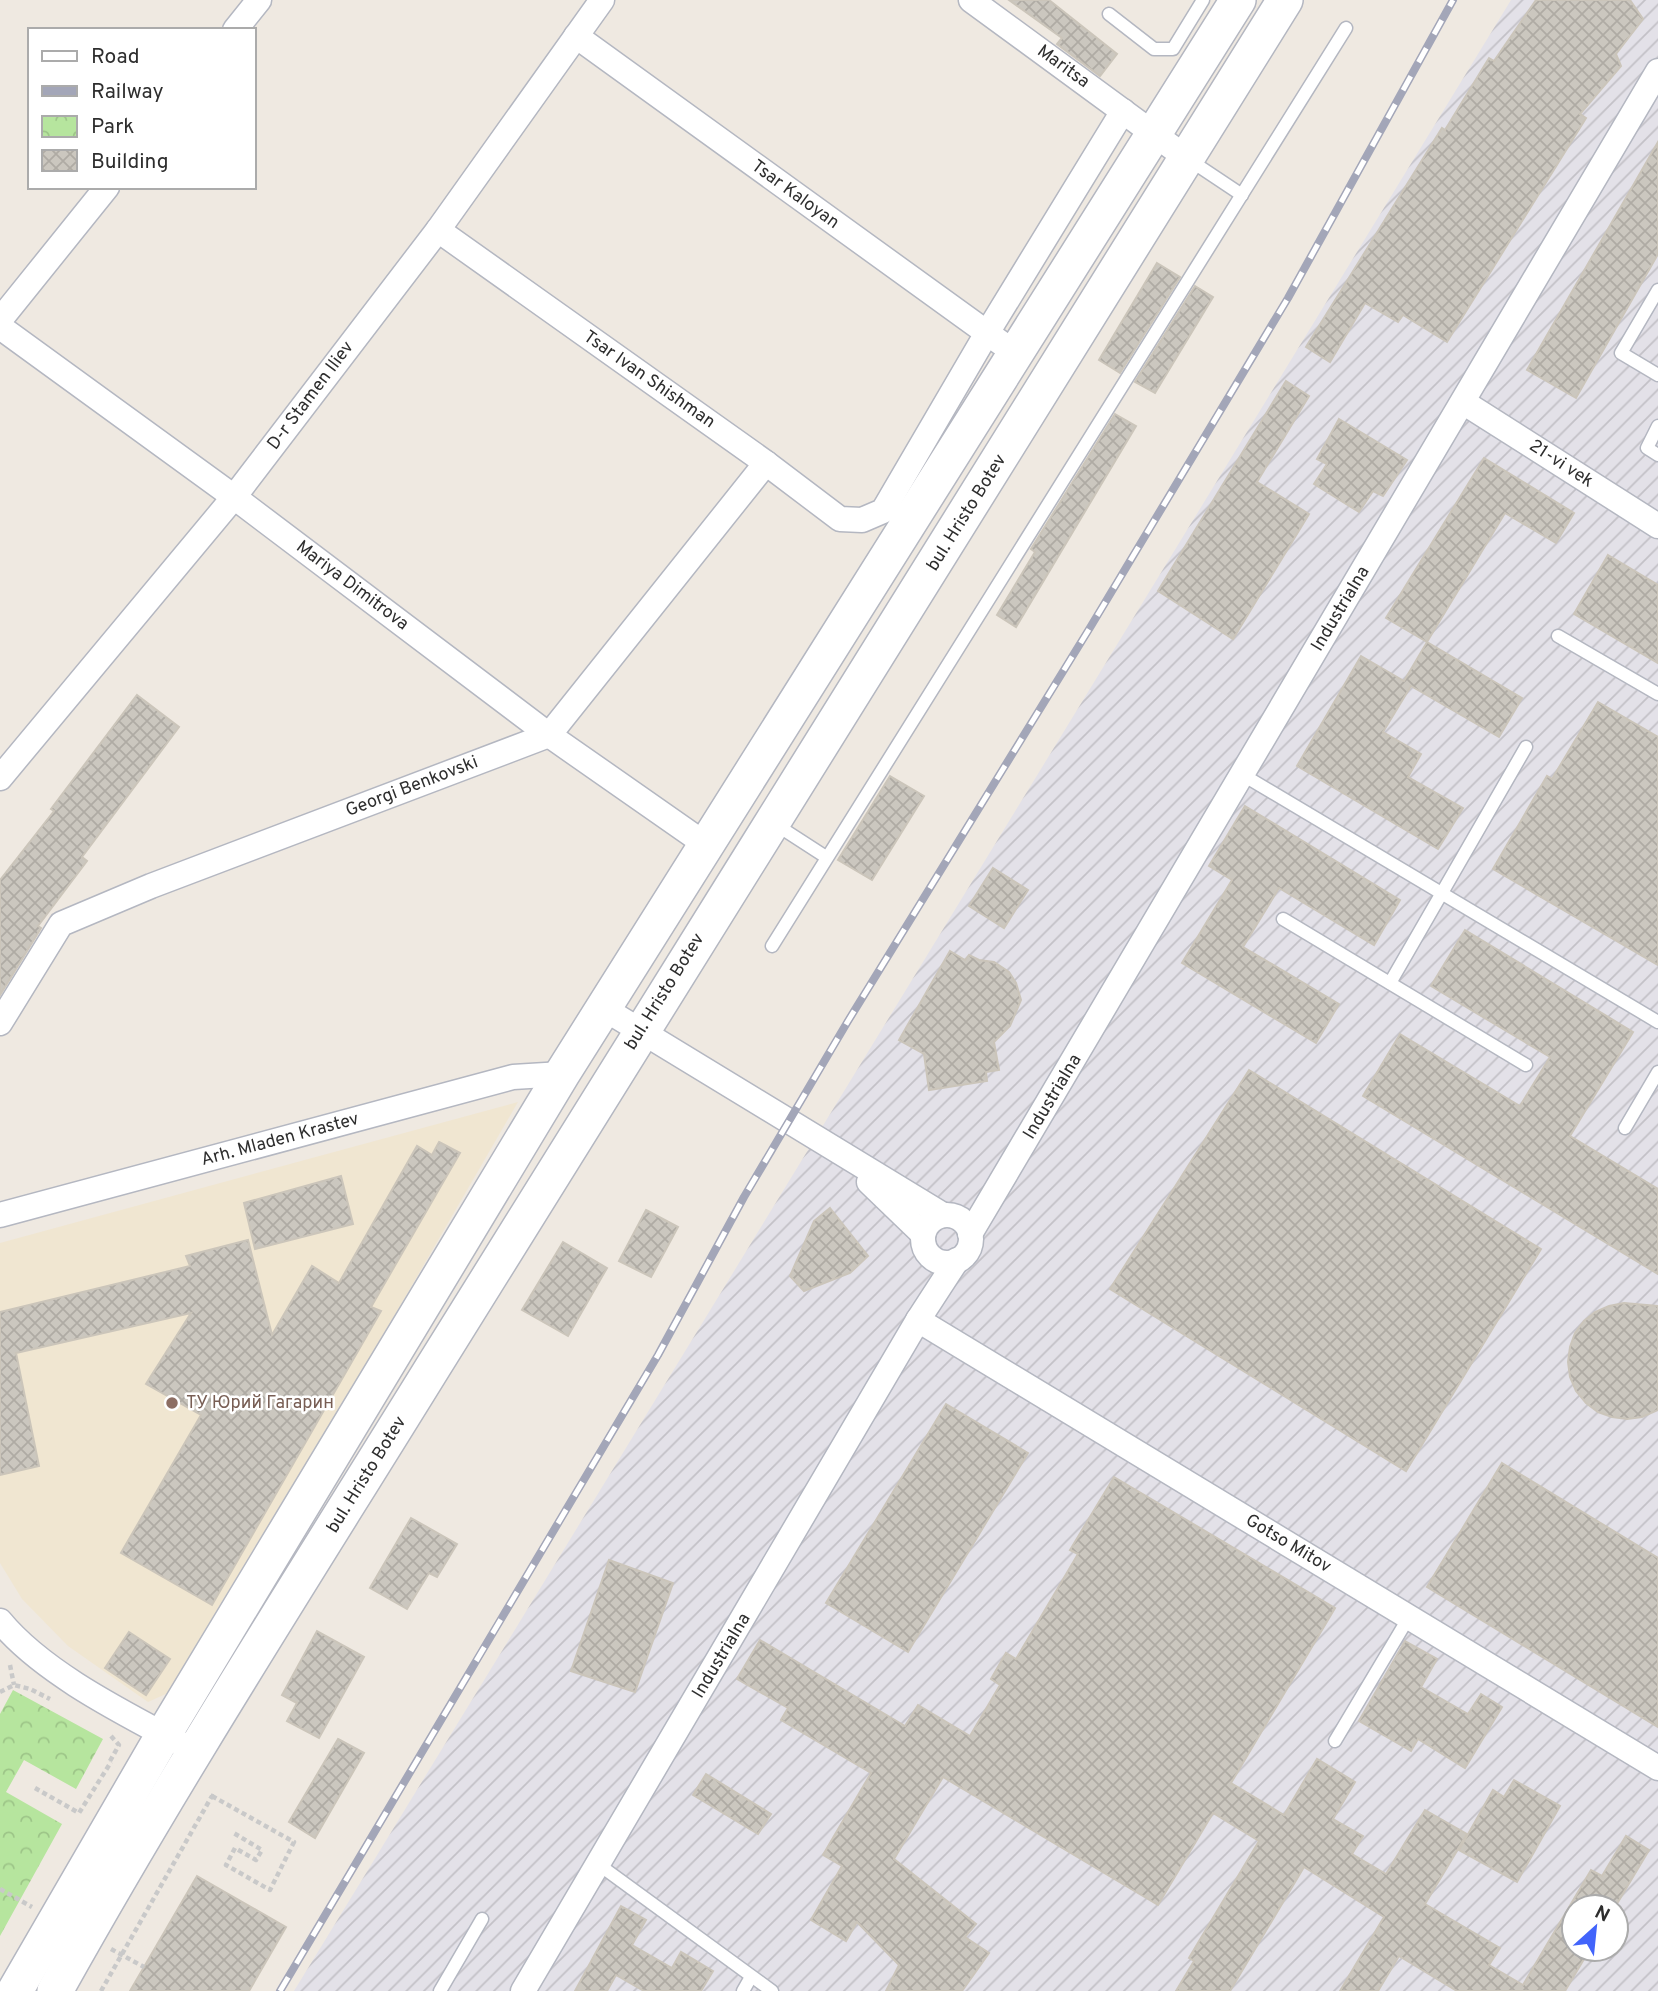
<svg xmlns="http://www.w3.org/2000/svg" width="1658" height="1991" font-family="Overpass,sans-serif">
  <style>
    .industrial { fill: url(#industrial-furrows); fill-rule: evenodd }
    .education { fill: #f0e6d1 }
    .park { fill: url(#park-crowns) }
    .building { fill: url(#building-cross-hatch); stroke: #cbc5ba; stroke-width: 2 }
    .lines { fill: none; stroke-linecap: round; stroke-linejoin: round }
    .lane-casing { stroke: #b4b7c1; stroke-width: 15 }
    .street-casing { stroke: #b4b7c1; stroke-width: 27 }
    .secondary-casing { stroke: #b4b7c1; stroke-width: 38 }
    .path { stroke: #c9c9c9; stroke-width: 4.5; stroke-dasharray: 5 3.5; stroke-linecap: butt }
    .lane { stroke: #fff; stroke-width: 12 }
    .street { stroke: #fff; stroke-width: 24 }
    .secondary { stroke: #fff; stroke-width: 35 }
    .rail-casing { stroke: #a3a6b8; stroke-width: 8 }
    .rail { stroke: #fff; stroke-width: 5; stroke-dasharray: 16; stroke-linecap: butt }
    .education-dot { fill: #8d6e63; stroke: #fff; stroke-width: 2.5 }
    .labels { text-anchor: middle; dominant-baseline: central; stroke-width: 5; stroke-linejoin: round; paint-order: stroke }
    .street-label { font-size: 18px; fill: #2e2e2e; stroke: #fff }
    .education-label { font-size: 18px; fill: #785e54; stroke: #fff; text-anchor: start }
  </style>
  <defs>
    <pattern id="industrial-furrows" width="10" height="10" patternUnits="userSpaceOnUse" patternTransform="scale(1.75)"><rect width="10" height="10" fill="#e3e1e8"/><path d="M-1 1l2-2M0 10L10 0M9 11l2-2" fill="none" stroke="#c3c1c7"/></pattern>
    <pattern id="park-crowns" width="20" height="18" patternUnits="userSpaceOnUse" patternTransform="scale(1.75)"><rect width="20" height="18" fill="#b6e59e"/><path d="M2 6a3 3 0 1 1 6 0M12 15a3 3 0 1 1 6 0" fill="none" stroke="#9dc588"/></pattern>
    <pattern id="building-cross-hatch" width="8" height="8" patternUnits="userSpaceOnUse" patternTransform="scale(1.75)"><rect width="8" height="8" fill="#cbc7bf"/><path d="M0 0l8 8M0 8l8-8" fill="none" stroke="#afaba4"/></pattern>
  </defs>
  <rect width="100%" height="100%" fill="#efe9e1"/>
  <path class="industrial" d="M1511 0H1658V1991H294ZM1574 1907H1616V1949H1574Z"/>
  <polygon class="education" points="518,1102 179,1688 148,1702 68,1646 22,1599 0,1563 0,1243"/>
  <polygon class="park" points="13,1690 103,1739 76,1789 24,1760 6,1792 62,1824 0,1936 0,1714"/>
  <g class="building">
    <polygon points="1009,0 1049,0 1117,54 1100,76 1057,44 1062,38"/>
    <polygon points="1536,0 1630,0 1643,19 1616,54 1621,66 1580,114 1586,118 1447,342 1403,315 1398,322 1365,303 1330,362 1306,347 1442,128 1445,130 1489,58 1494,61"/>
    <polygon points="1658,142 1658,254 1576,398 1527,370"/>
    <polygon points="1157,263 1180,277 1120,373 1099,360"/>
    <polygon points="1195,286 1213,297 1155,393 1135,382"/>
    <polygon points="1286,381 1309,396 1257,482 1309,514 1233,639 1158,591"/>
    <polygon points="1115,414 1136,426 1016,627 997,615 1035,552 1031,549"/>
    <polygon points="1339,419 1407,460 1383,496 1373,491 1359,512 1314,484 1327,464 1317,459"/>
    <polygon points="1484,458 1574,513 1556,543 1505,513 1427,642 1386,618"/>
    <polygon points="1608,555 1658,585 1658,663 1574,614"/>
    <polygon points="1427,642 1522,698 1499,737 1411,686 1383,732 1421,754 1408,777 1463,808 1438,849 1297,766 1361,656 1404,681"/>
    <polygon points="137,695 179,727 82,857 87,861 38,926 41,928 0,995 0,880 54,811 51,809"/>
    <polygon points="1598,702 1658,737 1658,965 1493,869 1547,776 1552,779"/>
    <polygon points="890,776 924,796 872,880 838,860"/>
    <polygon points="1245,806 1400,900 1374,945 1279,888 1243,947 1339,1004 1316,1043 1182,963 1232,880 1209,866"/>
    <polygon points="993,868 1028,890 1004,928 969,906"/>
    <polygon points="1465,930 1633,1032 1570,1136 1658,1189 1658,1274 1363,1096 1400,1034 1520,1106 1550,1057 1431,986"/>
    <polygon points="950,951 965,960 969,955 979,960 994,962 1009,972 1016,983 1021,1000 1010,1026 994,1042 999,1070 986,1072 987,1081 929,1090 924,1054 899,1040"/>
    <polygon points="1249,1070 1541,1249 1406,1471 1110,1289"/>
    <polygon points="439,1142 460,1153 371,1307 381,1311 212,1605 121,1553 201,1415 146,1384 191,1313 16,1353 39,1466 0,1475 0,1312 190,1266 186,1256 248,1240 272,1335 312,1266 339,1283 417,1146 432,1155"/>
    <polygon points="341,1176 353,1224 255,1249 244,1203"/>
    <polygon points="830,1208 868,1256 850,1273 804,1291 790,1276 814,1221"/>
    <polygon points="646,1210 678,1227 651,1277 619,1261"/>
    <polygon points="563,1242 607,1268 568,1336 522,1310"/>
    <polygon points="1624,1303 1658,1306 1658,1410 1642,1417 1627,1419 1612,1417 1598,1412 1586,1403 1576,1391 1570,1377 1568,1362 1570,1347 1575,1333 1584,1321 1595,1312 1609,1306"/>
    <polygon points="946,1404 1028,1453 908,1652 826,1603"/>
    <polygon points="1502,1463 1658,1558 1658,1727 1427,1587"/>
    <polygon points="1114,1477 1335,1608 1231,1783 1284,1815 1317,1759 1355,1782 1333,1819 1363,1836 1352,1854 1386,1874 1425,1810 1467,1834 1425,1904 1500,1948 1489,1965 1523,1985 1591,1870 1602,1876 1626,1836 1649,1850 1615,1907 1574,1907 1574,1949 1590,1949 1565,1991 1457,1991 1399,1956 1378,1991 1340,1991 1384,1917 1304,1867 1230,1991 1176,1991 1194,1961 1189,1958 1259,1841 1213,1813 1158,1905 943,1777 894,1859 976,1924 965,1937 989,1953 962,1991 886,1991 899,1965 857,1922 846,1941 811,1920 842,1866 823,1855 871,1773 781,1720 788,1708 737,1679 760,1640 905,1726 918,1705 970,1736 1000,1685 991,1679 1006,1653 1016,1659 1078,1554 1070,1550"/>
    <polygon points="411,1518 457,1544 437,1577 429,1573 407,1609 370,1588"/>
    <polygon points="609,1560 673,1583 635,1692 571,1671"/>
    <polygon points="317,1631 364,1657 319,1738 287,1721 297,1703 282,1695"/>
    <polygon points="129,1632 170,1659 146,1695 105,1668"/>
    <polygon points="1405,1641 1437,1659 1421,1687 1468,1714 1481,1694 1502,1707 1465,1768 1418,1739 1411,1751 1359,1721"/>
    <polygon points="338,1739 364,1753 315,1838 289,1822"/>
    <polygon points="706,1774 771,1814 758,1834 693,1795"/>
    <polygon points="1514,1780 1560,1806 1517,1882 1459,1850 1493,1790 1504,1797"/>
    <polygon points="197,1876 286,1927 249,1991 130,1991"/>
    <polygon points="621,1906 646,1920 632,1945 672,1968 681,1952 713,1971 701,1991 644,1991 616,1975 607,1991 575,1991"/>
  </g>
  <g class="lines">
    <g class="lane-casing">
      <g id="lane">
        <polyline points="1109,14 1154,49 1173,49 1203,0"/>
        <polyline points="1188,159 1242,195"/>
        <polyline points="1658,290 1621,353 1658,375"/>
        <polyline points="1658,426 1647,448 1658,455"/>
        <polyline points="1558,636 1658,694"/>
        <polyline points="1243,775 1658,1022"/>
        <polyline points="775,824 826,857"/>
        <polyline points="1283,919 1526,1065"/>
        <polyline points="772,946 1346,28"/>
        <polyline points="1390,983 1526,747"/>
        <polyline points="1625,1128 1658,1072"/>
        <polyline points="1335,1741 1409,1617"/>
        <polyline points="598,1864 772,1991"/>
        <polyline points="440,1991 482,1919"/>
        <polyline points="743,1991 751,1977"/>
      </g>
    </g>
    <g class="street-casing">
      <g id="street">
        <polyline points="971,0 1188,159"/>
        <polyline points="235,30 259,0"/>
        <polyline points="576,36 1001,343"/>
        <polyline points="438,230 766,463 840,519 862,520 883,511 987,333 1123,111"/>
        <polyline points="0,320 107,187"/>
        <polyline points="0,327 234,497 549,735 705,844"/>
        <polyline points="1463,402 1658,526"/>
        <polyline points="0,778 234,497 438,230 602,0"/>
        <polyline points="603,1008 943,1215"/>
        <polyline points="0,1023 61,924 151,886 549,735 766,463"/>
        <polyline points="869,1182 923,1234"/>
        <polyline points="0,1215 513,1077 562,1074"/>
        <circle cx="947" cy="1239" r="24"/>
        <polyline points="970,1234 1658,71"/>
        <polyline points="918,1320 1658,1768"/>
        <path d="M0 1621C42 1672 120 1711 178 1742"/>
        <polyline points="523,1991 918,1320 957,1260"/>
      </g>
    </g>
    <g class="secondary-casing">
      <g id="secondary">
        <polyline points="15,1991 164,1734 562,1074 1238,0"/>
        <path d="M55 1991C173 1779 305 1574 433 1367 715 910 1004 458 1285 0"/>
      </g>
    </g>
    <g class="path">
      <polyline points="10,1665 14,1685"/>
      <polyline points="0,1692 14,1685 30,1689 50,1699"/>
      <polyline points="110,1761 119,1745 111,1736"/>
      <polyline points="35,1788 79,1813 111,1762"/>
      <polyline points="212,1796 294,1842 270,1890 226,1865 235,1848 256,1860 262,1850 232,1832"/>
      <polyline points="0,1889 32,1907"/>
      <polyline points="111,1949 144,1967"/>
      <polyline points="101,1991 212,1796 210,1795"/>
    </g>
    <use href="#lane" class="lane"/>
    <use href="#street" class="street"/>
    <use href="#secondary" class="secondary"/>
    <g class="rail-casing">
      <polyline id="rail" points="280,1991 658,1355 744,1197 848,1021 1091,626 1288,298 1453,0"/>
    </g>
    <use href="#rail" class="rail"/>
  </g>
  <circle class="education-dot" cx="172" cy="1403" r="7"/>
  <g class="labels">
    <g class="street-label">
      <text transform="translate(1063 67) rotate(36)">Maritsa</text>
      <text transform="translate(795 195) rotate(36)">Tsar Kaloyan</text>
      <text transform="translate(649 380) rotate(35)">Tsar Ivan Shishman</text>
      <text transform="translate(311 396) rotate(-53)">D-r Stamen Iliev</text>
      <text transform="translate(1561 464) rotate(33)">21-vi vek</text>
      <text transform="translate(967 513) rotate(-58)">bul. Hristo Botev</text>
      <text transform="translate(352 586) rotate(37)">Mariya Dimitrova</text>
      <text transform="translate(1341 609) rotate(-59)">Industrialna</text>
      <text transform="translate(412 787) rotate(-21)">Georgi Benkovski</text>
      <text transform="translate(665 992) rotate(-58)">bul. Hristo Botev</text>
      <text transform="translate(1053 1097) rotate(-59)">Industrialna</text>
      <text transform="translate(280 1140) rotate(-15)">Arh. Mladen Krastev</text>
      <text transform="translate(367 1475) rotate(-58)">bul. Hristo Botev</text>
      <text transform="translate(1288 1544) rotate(31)">Gotso Mitov</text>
      <text transform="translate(722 1656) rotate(-59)">Industrialna</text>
    </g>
    <g class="education-label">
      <text x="186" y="1403">ТУ Юрий Гагарин</text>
    </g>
  </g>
  <rect x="28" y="28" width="228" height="161" fill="#ffffff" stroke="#ababab" stroke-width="2"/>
  <rect x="42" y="51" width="35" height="10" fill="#ffffff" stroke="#ababab" stroke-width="2"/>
  <text x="91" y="63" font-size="21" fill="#2e2e2e">Road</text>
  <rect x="42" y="86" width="35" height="10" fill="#a3a6b8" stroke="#ababab" stroke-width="2"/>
  <text x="91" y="98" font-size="21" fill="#2e2e2e">Railway</text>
  <rect x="42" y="116" width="35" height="21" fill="url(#park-crowns)" stroke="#ababab" stroke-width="2"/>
  <text x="91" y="133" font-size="21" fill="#2e2e2e">Park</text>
  <rect x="42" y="150" width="35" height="21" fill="url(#building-cross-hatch)" stroke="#ababab" stroke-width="2"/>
  <text x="91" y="168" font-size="21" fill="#2e2e2e">Building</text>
  <g transform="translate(1595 1928) rotate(27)"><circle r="33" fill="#ffffff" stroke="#ababab" stroke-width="2"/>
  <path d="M0-5L12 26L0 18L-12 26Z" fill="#4264fb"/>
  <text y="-10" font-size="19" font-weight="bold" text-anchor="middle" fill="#2e2e2e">N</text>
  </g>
</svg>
